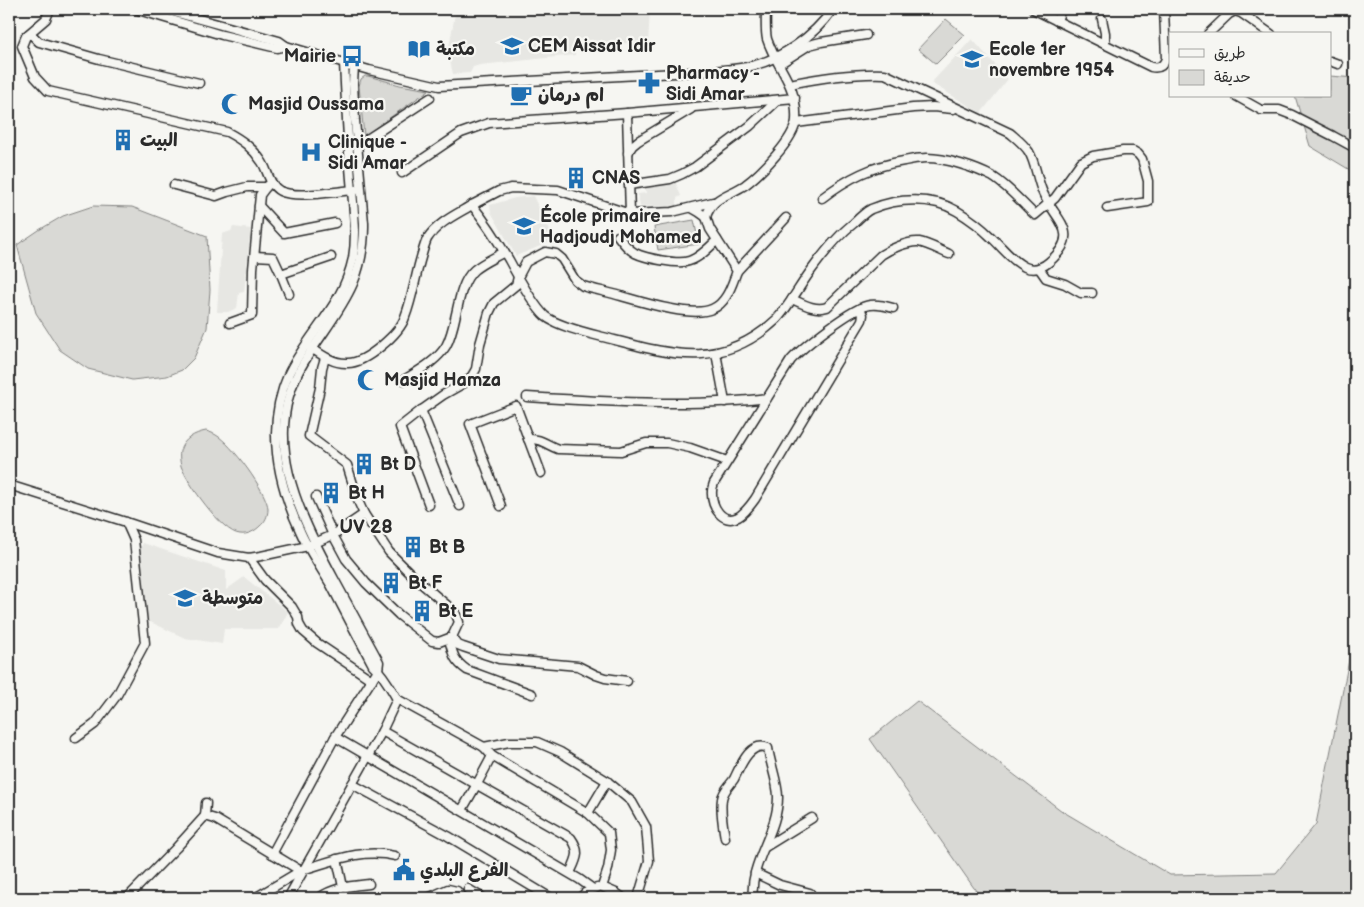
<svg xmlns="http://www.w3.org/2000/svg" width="1364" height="907" font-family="'Balsamiq Sans','Playpen Sans Arabic',sans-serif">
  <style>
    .built { fill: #e7e7e3 }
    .green { fill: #d9d9d5; stroke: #828280 }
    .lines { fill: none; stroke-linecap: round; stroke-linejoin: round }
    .minor-casing { stroke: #2b2b2b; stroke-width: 11 }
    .minor { stroke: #f6f6f2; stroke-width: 8 }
    .labels { text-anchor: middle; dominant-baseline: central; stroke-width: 4.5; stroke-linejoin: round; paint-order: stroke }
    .poi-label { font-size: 18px; font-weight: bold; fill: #2b2b2b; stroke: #f6f6f2; text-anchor: start }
    .neighbourhood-label { font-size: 19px; font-weight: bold; fill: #2b2b2b; stroke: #f6f6f2 }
  </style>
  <rect width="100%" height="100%" fill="#f6f6f2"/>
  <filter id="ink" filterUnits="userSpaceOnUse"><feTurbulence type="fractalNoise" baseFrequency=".02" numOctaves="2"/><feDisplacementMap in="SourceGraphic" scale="10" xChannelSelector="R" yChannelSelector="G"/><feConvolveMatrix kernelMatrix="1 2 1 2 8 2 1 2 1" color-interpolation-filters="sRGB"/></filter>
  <g filter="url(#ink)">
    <g class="built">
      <polygon points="456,9 650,9 648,45 575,39 575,55 480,65 473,67 470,73 453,74 448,52"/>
      <polygon points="972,39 1008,79 981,113 931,83"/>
      <polygon points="675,181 681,196 677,198 677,205 654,208 653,206 640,207 638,194 646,193 645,187"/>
      <polygon points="533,196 555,240 516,256 491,212 490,205 515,198"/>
      <polygon points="233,227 251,229 244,292 239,293 237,308 228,312 217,312 222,234 231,231"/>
      <polygon points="143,543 226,571 226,590 244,577 288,612 279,629 224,629 222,644 185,638 146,620 139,551"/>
    </g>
    <g class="green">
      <polygon points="946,19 965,35 936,64 918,49"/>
      <polygon points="365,76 368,76 400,85 429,90 364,136 359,86 361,79"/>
      <polygon points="1330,76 1355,78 1355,173 1310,146 1295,96 1330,96"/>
      <polygon points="93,206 132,207 207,236 210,290 207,328 194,358 182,370 167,376 132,380 88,369 60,350 36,313 17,245 39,230 63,216"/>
      <polygon points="694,220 699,244 658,250 654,227"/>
      <path d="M206 431C209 432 213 433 216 435 231 443 268 493 268 509 268 516 265 522 260 526 255 531 248 535 240 534 222 533 187 482 181 466 180 462 179 455 180 451 183 439 195 433 206 431Z"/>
      <polygon points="1355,630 1355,898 981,898 870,739 917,701 1062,811 1170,875 1276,873 1316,824"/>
    </g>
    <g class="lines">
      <g class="minor-casing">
        <g id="minor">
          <path d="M50 9 46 19 26 36 22 46 35 77 48 91 227 132C242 140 253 148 262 162 268 171 269 185 280 191 296 199 337 191 356 190"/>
          <path d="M135 9 222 35 277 48 286 46 369 70 439 86 712 71C724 70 736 69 747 67 781 60 813 37 833 9"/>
          <polyline points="163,9 279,41 286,46"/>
          <path d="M1033 9 1151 67C1159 69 1163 66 1166 59L1164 9"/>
          <polyline points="1102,19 1105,33 1105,44"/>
          <polyline points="1057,21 1061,9"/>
          <polyline points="30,33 39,42 99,59 199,83"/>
          <polyline points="1208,34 1229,14 1235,11 1241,13 1271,34"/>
          <polyline points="1330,61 1338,64"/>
          <polyline points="779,64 809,45 821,42 866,35"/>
          <polyline points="1236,96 1261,110 1279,110 1292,115 1333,136 1355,148"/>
          <polyline points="627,113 630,214"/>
          <polyline points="796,123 913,108 933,107 953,109"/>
          <polyline points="358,145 430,98"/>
          <polyline points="628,153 632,146 638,141 691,109"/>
          <polyline points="402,173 461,133 489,123 627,113 795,98"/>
          <polyline points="174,185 216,196 227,192 247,187 266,187"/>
          <polyline points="629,185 670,179 682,174 695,167 750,126 778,100"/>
          <path d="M822 198C848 178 872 166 904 161 912 159 920 158 927 158 946 158 976 168 993 177 1009 187 1022 203 1035 215L1055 198 1081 162 1093 156 1123 151H1133L1138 154 1142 159 1148 181V202L1107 208"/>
          <polyline points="472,205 499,191 511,188 558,190 630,214 672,212 713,202"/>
          <polyline points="259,206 284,233 335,223"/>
          <path d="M692 208 699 212 706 217C712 197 728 196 745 185 760 174 795 139 796 120 798 85 777 69 767 39 765 30 766 18 766 9"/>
          <path d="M618 236C623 243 628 249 635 253 645 258 678 265 689 261 699 258 709 248 717 240"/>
          <polyline points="255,256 273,257 281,274 331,257"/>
          <polyline points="1039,268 1046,278 1065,284 1081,293 1092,293"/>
          <polyline points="737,271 786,218"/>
          <polyline points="281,274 289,294"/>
          <path d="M792 299C803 304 815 311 827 307L881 255C890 249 908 241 919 242 929 244 939 250 949 254"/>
          <path d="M860 308 863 315 862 320 755 499C750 506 745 513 738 517 722 525 711 506 712 491 712 488 713 486 714 483L791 360C804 346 853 307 870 305 877 304 886 306 893 308"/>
          <polyline points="230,323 252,315 253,269 260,195 266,187 271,183"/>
          <path d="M307 345C319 353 332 364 348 363 366 363 400 333 405 317 412 299 415 279 420 261 422 254 424 246 427 239 437 223 457 214 472 205 486 222 498 241 509 260 517 275 533 305 545 316 557 326 587 333 603 337 669 354 721 372 777 319 790 305 799 287 810 272 823 254 837 236 854 223 859 218 865 212 871 209 897 198 932 196 957 211 969 218 982 228 992 238 1002 247 1012 261 1025 267 1034 271 1042 268 1049 262 1083 233 1055 220 1043 193 1037 180 1036 164 1029 152 1024 144 1017 139 1010 133L885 74C856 73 819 78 790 84"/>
          <polyline points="716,353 725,402"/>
          <polyline points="325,358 322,368 320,388 309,436 347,465 359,503 364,514"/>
          <path d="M404 380C418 371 437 361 446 346 458 325 456 286 474 270 482 263 494 258 504 252"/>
          <path d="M527 397C576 400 625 403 674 403 705 403 736 402 767 398"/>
          <polyline points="421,410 460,506"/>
          <path d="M528 439C540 438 547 445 558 449L621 451 646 443H667L690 448 727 461"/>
          <polyline points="9,485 126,522 218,553 249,558 261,556 308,546 333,535 346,559 366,583 399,615 432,641 439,642 452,637 459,622 455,612 416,579 389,552 364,514 333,535 316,497"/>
          <path d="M429 505 400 427 419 412 443 395 466 382 472 376 476 369 480 344 489 313 494 303 516 285 518 277 526 262 545 252 556 254 562 259 575 280 583 286C595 290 608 292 621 296 642 302 692 318 712 309 727 303 732 284 737 271L710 229 706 217"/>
          <polyline points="501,506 470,424 516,406 541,473"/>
          <polyline points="249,558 265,580 292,607 298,617 299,624 303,631 317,643 372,680"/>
          <polyline points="452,637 458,645 463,647 499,659 578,666 596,675 605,678 627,681"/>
          <path d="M449 639C453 654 453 660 467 670L532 694"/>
          <polyline points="397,699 484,747 492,756 588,813 609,833 611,850 608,869 602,887 616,893 623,898"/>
          <path d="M382 731 571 838C581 852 577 858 570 873"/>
          <polyline points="335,737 579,879 593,889"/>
          <polyline points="76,738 95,724 117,695 145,643 134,540 126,522"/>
          <polyline points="484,747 509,742 537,742 560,752 607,781 632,802 646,827 649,861 638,898"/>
          <polyline points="352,784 448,836 551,898"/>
          <polyline points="462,810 477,784 492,756"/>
          <polyline points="588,813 607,781"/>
          <polyline points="205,816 206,803"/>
          <path d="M725 838C723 825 720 811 722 799 723 791 730 785 734 779 740 767 750 740 768 748 770 763 778 783 778 797 778 833 749 862 753 898"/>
          <polyline points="765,847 812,818"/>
          <path d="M272 854 335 737 378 670 379 662C364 634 349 607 334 579 298 512 259 435 304 362 335 312 365 287 364 223L355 120 353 84 354 66"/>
          <polyline points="337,859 343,887"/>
          <path d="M305 869C335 860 364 848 395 856"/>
          <polyline points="755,873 780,885 810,893"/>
          <polyline points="468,889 483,898"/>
          <polyline points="127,898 176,848 205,816 215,819 301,871"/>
          <polyline points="255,898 302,870"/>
          <path d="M288 898 382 731 397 699C390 687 384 675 373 665 359 639 345 612 331 585 321 568 309 551 301 533 277 482 265 426 289 373 309 332 343 306 353 258 357 235 354 214 352 191 348 148 346 105 344 63"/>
          <path d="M319 898C334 887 351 886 369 884"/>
          <polyline points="428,898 448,889 457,891 462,898"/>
          <polyline points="580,898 585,893 597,888"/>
        </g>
      </g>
      <use href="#minor" class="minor"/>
    </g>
  </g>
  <defs>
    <g id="school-bare" transform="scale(1.725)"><path d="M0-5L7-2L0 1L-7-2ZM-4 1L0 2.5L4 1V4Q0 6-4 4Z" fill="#1f6fb2" stroke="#f6f6f2" stroke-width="2.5" paint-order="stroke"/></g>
    <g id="library-bare" transform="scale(1.725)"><path d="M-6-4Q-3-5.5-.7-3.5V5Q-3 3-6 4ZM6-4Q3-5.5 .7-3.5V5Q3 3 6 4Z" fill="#1f6fb2" stroke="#f6f6f2" stroke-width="2.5" paint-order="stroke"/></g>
    <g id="bus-bare" transform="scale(1.725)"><path d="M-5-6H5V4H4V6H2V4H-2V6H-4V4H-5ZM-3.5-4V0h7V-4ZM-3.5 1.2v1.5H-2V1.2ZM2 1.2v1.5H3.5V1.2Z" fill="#1f6fb2" stroke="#f6f6f2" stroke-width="2.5" paint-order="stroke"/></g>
    <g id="pharmacy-bare" transform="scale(1.725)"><path d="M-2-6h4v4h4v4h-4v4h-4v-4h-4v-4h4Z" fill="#1f6fb2" stroke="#f6f6f2" stroke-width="2.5" paint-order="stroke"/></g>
    <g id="cafe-bare" transform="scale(1.725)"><path d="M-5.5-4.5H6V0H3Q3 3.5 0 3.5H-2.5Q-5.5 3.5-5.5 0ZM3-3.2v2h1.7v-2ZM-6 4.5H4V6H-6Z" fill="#1f6fb2" stroke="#f6f6f2" stroke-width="2.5" paint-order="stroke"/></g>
    <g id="mosque-bare" transform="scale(1.725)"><path d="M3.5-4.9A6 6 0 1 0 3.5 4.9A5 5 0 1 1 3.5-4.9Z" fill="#1f6fb2" stroke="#f6f6f2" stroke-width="2.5" paint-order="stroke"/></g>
    <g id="building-bare" transform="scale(1.725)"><path d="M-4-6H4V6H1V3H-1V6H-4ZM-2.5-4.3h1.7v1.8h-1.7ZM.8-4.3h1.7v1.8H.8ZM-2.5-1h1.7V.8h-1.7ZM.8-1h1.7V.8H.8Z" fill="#1f6fb2" stroke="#f6f6f2" stroke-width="2.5" paint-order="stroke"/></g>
    <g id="hospital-bare" transform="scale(1.725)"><path d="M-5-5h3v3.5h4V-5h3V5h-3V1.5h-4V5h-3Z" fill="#1f6fb2" stroke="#f6f6f2" stroke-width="2.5" paint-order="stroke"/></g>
    <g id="civic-bare" transform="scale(1.725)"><path d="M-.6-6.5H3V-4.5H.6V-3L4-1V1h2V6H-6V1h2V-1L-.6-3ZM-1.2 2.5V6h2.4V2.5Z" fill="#1f6fb2" stroke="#f6f6f2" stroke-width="2.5" paint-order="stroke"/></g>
  </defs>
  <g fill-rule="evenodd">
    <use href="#school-bare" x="512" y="46"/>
    <use href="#library-bare" x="419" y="49"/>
    <use href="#bus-bare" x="352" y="56"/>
    <use href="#school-bare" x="972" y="59"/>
    <use href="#pharmacy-bare" x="649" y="83"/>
    <use href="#cafe-bare" x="521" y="95"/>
    <use href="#mosque-bare" x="232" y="104"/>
    <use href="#building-bare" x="123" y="140"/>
    <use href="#hospital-bare" x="311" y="152"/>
    <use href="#building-bare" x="576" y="178"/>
    <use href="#school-bare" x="524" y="226"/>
    <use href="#mosque-bare" x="368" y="380"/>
    <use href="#building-bare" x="364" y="464"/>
    <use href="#building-bare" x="331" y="493"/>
    <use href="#building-bare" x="413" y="547"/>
    <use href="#building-bare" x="391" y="583"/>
    <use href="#school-bare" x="185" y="598"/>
    <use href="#building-bare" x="422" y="611"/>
    <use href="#civic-bare" x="404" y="870"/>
  </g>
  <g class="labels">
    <g class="poi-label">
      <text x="528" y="46">CEM Aissat Idir</text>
      <text x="436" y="49">مكتبة</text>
      <text x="989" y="49">Ecole 1er<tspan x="989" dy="21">novembre 1954</tspan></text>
      <text x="336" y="56" text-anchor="end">Mairie</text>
      <text x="666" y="73">Pharmacy -<tspan x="666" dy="21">Sidi Amar</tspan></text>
      <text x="538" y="95">ام درمان</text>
      <text x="248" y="104">Masjid Oussama</text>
      <text x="140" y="140">البيت</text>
      <text x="328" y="142">Clinique -<tspan x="328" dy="21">Sidi Amar</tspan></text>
      <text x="592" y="178">CNAS</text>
      <text x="540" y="216">École primaire<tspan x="540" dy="21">Hadjoudj Mohamed</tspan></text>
      <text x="384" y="380">Masjid Hamza</text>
      <text x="380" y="464">Bt D</text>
      <text x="348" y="493">Bt H</text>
      <text x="429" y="547">Bt B</text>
      <text x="408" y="583">Bt F</text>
      <text x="202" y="598">متوسطة</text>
      <text x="438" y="611">Bt E</text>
      <text x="420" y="870">الفرع البلدي</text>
    </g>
    <g class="neighbourhood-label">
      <text x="366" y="527">UV 28</text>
    </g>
  </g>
  <rect width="1364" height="907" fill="none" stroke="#f6f6f2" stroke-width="30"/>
  <rect x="15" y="15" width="1334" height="877" fill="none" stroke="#2b2b2b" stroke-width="2" filter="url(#ink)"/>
  <rect x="1169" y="32" width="162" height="65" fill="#f6f6f2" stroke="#a5a5a2"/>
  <rect x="1179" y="49" width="25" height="8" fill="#f6f6f2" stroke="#a5a5a2"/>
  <text x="1214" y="58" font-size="15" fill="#2b2b2b">طريق</text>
  <rect x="1179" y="70" width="25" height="15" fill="#d9d9d5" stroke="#a5a5a2"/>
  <text x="1214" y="82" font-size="15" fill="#2b2b2b">حديقة</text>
</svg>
